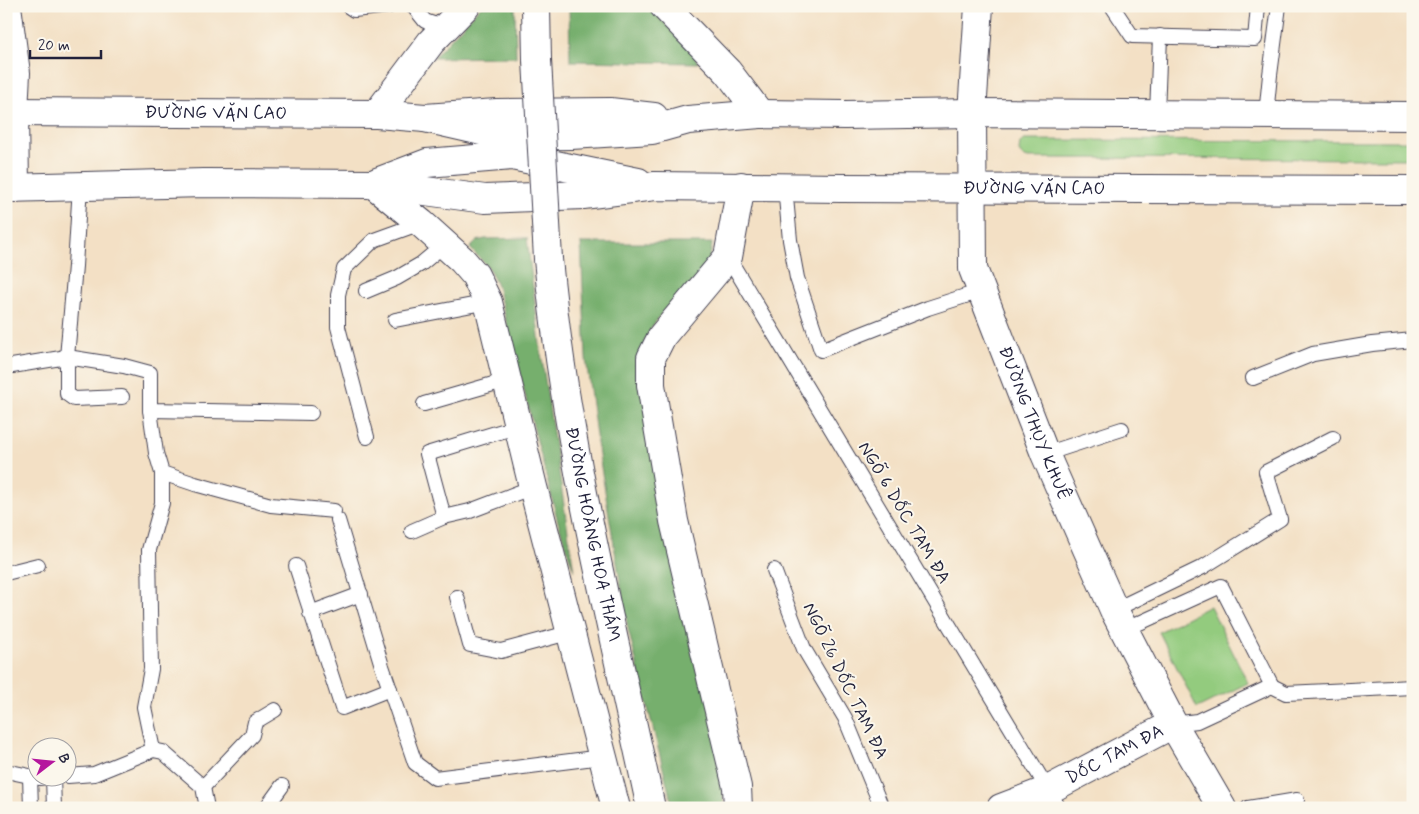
<svg xmlns="http://www.w3.org/2000/svg" width="1419" height="814" font-family="Mynerve,sans-serif">
  <style>
    .green { fill: #93cb7e; stroke: #5a765c }
    .forest { fill: #76af6d; stroke: #4c6854 }
    .lines { fill: none; stroke-linecap: round; stroke-linejoin: round }
    .lane-casing { stroke: #413e50; stroke-width: 16 }
    .street-casing { stroke: #413e50; stroke-width: 30 }
    .secondary-casing { stroke: #413e50; stroke-width: 30 }
    .primary-casing { stroke: #413e50; stroke-width: 30 }
    .lane { stroke: #fff; stroke-width: 14 }
    .street { stroke: #fff; stroke-width: 28 }
    .secondary { stroke: #fff; stroke-width: 28 }
    .primary { stroke: #fff; stroke-width: 28 }
    .secondary-bridge-casing { stroke: #413e50; stroke-width: 30; stroke-linecap: butt }
    .secondary-bridge { stroke: #fff; stroke-width: 28 }
    .labels { text-anchor: middle; dominant-baseline: central; stroke-width: 4; stroke-linejoin: round; paint-order: stroke }
    .street-label { font-size: 18px; fill: #22223b; stroke: #fbf7ec }
  </style>
  <rect width="100%" height="100%" fill="#fbf7ec"/>
  <filter id="ink" filterUnits="userSpaceOnUse"><feTurbulence type="fractalNoise" baseFrequency=".02" numOctaves="2"/><feDisplacementMap in="SourceGraphic" scale="10" xChannelSelector="R" yChannelSelector="G"/><feConvolveMatrix kernelMatrix="1 2 1 2 8 2 1 2 1" color-interpolation-filters="sRGB"/></filter>
  <filter id="wash" filterUnits="userSpaceOnUse"><feTurbulence type="fractalNoise" baseFrequency=".0096" numOctaves="4" result="noise"/><feDisplacementMap in="SourceGraphic" scale="20" xChannelSelector="R" yChannelSelector="G"/><feGaussianBlur stdDeviation="1.12" result="paint"/><feColorMatrix in="noise" values="0 0 0 0 0 0 0 0 0 0 0 0 0 0 0 0 0 1.4 0 .05"/><feComposite in="paint" operator="in"/></filter>
  <g filter="url(#wash)">
    <rect width="100%" height="100%" fill="#f3e0c5"/>
    <g class="green">
      <polygon points="1024,140 1409,141 1413,142 1413,159 1028,158 1022,156 1019,151 1020,143"/>
      <polygon points="1210,606 1248,683 1197,708 1159,632"/>
    </g>
    <g class="forest">
      <polygon points="481,6 515,6 516,57 433,58"/>
      <polygon points="569,6 649,6 694,54 698,63 570,61"/>
      <polygon points="527,238 541,353 574,571 558,522 497,286 489,268 470,248 477,241 485,239"/>
      <path d="M581 243H712C711 273 687 286 668 306 658 317 651 328 644 342L721 764 724 808H673L628 629 597 443 586 358Z"/>
    </g>
  </g>
  <g filter="url(#ink)">
    <g class="lines">
      <g class="lane-casing">
        <g id="lane">
          <polyline points="348,6 354,10 389,6"/>
          <polyline points="413,6 425,21 445,28"/>
          <polyline points="1112,6 1132,36 1255,39 1258,6"/>
          <polyline points="1157,114 1160,36"/>
          <polyline points="1266,115 1270,75 1279,6"/>
          <polyline points="80,186 75,266 67,357 67,394 74,399 122,397"/>
          <polyline points="785,187 790,240 797,278 821,350 928,308 981,291"/>
          <polyline points="728,257 1059,808"/>
          <polyline points="366,291 397,278 421,264 445,244"/>
          <polyline points="395,320 488,302"/>
          <polyline points="6,367 67,357 124,366 150,373 150,410 311,413"/>
          <polyline points="1253,378 1313,354 1372,344 1413,340"/>
          <polyline points="424,404 507,380"/>
          <polyline points="150,410 156,453 162,473 195,484 271,505 334,511"/>
          <polyline points="367,437 338,327 338,295 344,269 374,240 421,223"/>
          <polyline points="1045,454 1122,429"/>
          <polyline points="444,517 427,454 519,426"/>
          <polyline points="338,520 382,666 415,763 435,778 602,757"/>
          <polyline points="412,531 444,517 470,511 533,487"/>
          <polyline points="296,566 342,708 390,689"/>
          <polyline points="774,570 804,649 845,718 882,808"/>
          <polyline points="6,573 38,565"/>
          <polyline points="457,597 470,645 501,651 572,632"/>
          <polyline points="1114,610 1203,567 1280,519 1266,472 1333,438"/>
          <polyline points="310,613 361,594"/>
          <polyline points="1124,630 1221,586 1272,686 1197,721 1173,724"/>
          <polyline points="1272,686 1286,693 1413,687"/>
          <polyline points="153,750 144,707 151,669 149,550 162,503 162,473"/>
          <polyline points="6,771 39,778 59,776"/>
          <polyline points="30,776 31,808"/>
          <polyline points="68,776 94,774 153,750 163,752 203,787 207,808"/>
          <polyline points="53,777 54,808"/>
          <polyline points="203,787 252,735 255,722 275,710"/>
          <polyline points="266,808 282,786"/>
          <polyline points="1248,808 1297,800"/>
        </g>
      </g>
      <g class="street-casing">
        <g id="street">
          <path id="s1" d="M1001 808 1048 790 1173 724"/>
        </g>
      </g>
      <g class="secondary-casing">
        <g id="secondary">
          <polyline points="7,6 16,73 14,112 15,188"/>
          <polyline points="536,6 537,60"/>
          <path id="s2" d="M979 6 972 113 973 269 1045 454 1114 610 1173 724 1222 808"/>
          <path id="s3" d="M548 259C565 444 612 626 651 808"/>
        </g>
      </g>
      <g class="primary-casing">
        <g id="primary">
          <polyline points="664,6 728,72 760,114"/>
          <path id="s4" d="M6 112 377 114 425 118 497 113 610 112 654 117"/>
          <polyline points="377,114 431,42 466,6"/>
          <polyline points="425,118 504,136 571,135 652,130 688,120 760,114 845,115 972,113 1413,116"/>
          <polyline points="377,182 427,163 512,156 638,182"/>
          <polyline points="373,184 421,223 462,260 475,275 488,302 533,487 616,808"/>
          <path id="s5" d="M6 188 204 183 373 184 485 199 583 195 655 186 841 188 1413 190"/>
          <polyline points="738,808 737,787 674,521 651,385 651,358 662,336 728,257 741,186"/>
        </g>
      </g>
      <use href="#lane" class="lane"/>
      <use href="#street" class="street"/>
      <use href="#secondary" class="secondary"/>
      <use href="#primary" class="primary"/>
      <g class="secondary-bridge-casing">
        <polyline id="secondary-bridge" points="537,60 548,259"/>
      </g>
      <use href="#secondary-bridge" class="secondary-bridge"/>
    </g>
  </g>
  <g class="labels">
    <g class="street-label">
      <text stroke="none"><textPath href="#s4" startOffset="210">ĐƯỜNG VĂN CAO</textPath></text>
      <text stroke="none"><textPath href="#s5" startOffset="1030">ĐƯỜNG VĂN CAO</textPath></text>
      <text stroke="none"><textPath href="#s2" startOffset="429">ĐƯỜNG THỤY KHUÊ</textPath></text>
      <text transform="translate(904 513) rotate(59)">NGÕ 6 DỐC TAM ĐA</text>
      <text stroke="none"><textPath href="#s3" startOffset="279">ĐƯỜNG HOÀNG HOA THÁM</textPath></text>
      <text transform="translate(845 681) rotate(64)">NGÕ 26 DỐC TAM ĐA</text>
      <text stroke="none"><textPath href="#s1" startOffset="126">DỐC TAM ĐA</textPath></text>
    </g>
  </g>
  <rect width="1419" height="814" fill="none" stroke="#fbf7ec" stroke-width="25"/>
  <g transform="translate(52 762) rotate(74)"><circle r="24" fill="#fbf7ec" stroke="#a4a2a5"/>
  <path d="M0-4L9 19L0 12L-9 19Z" fill="#b5179e"/>
  <text y="-8" font-size="14" font-weight="bold" text-anchor="middle" fill="#22223b">B</text>
  </g>
  <path d="M30 50v8h71v-8" fill="none" stroke="#22223b" stroke-width="2.5"/>
  <text x="38" y="50" font-size="15" fill="#22223b" stroke="#fbf7ec" stroke-width="4" paint-order="stroke">20 m</text>
</svg>
